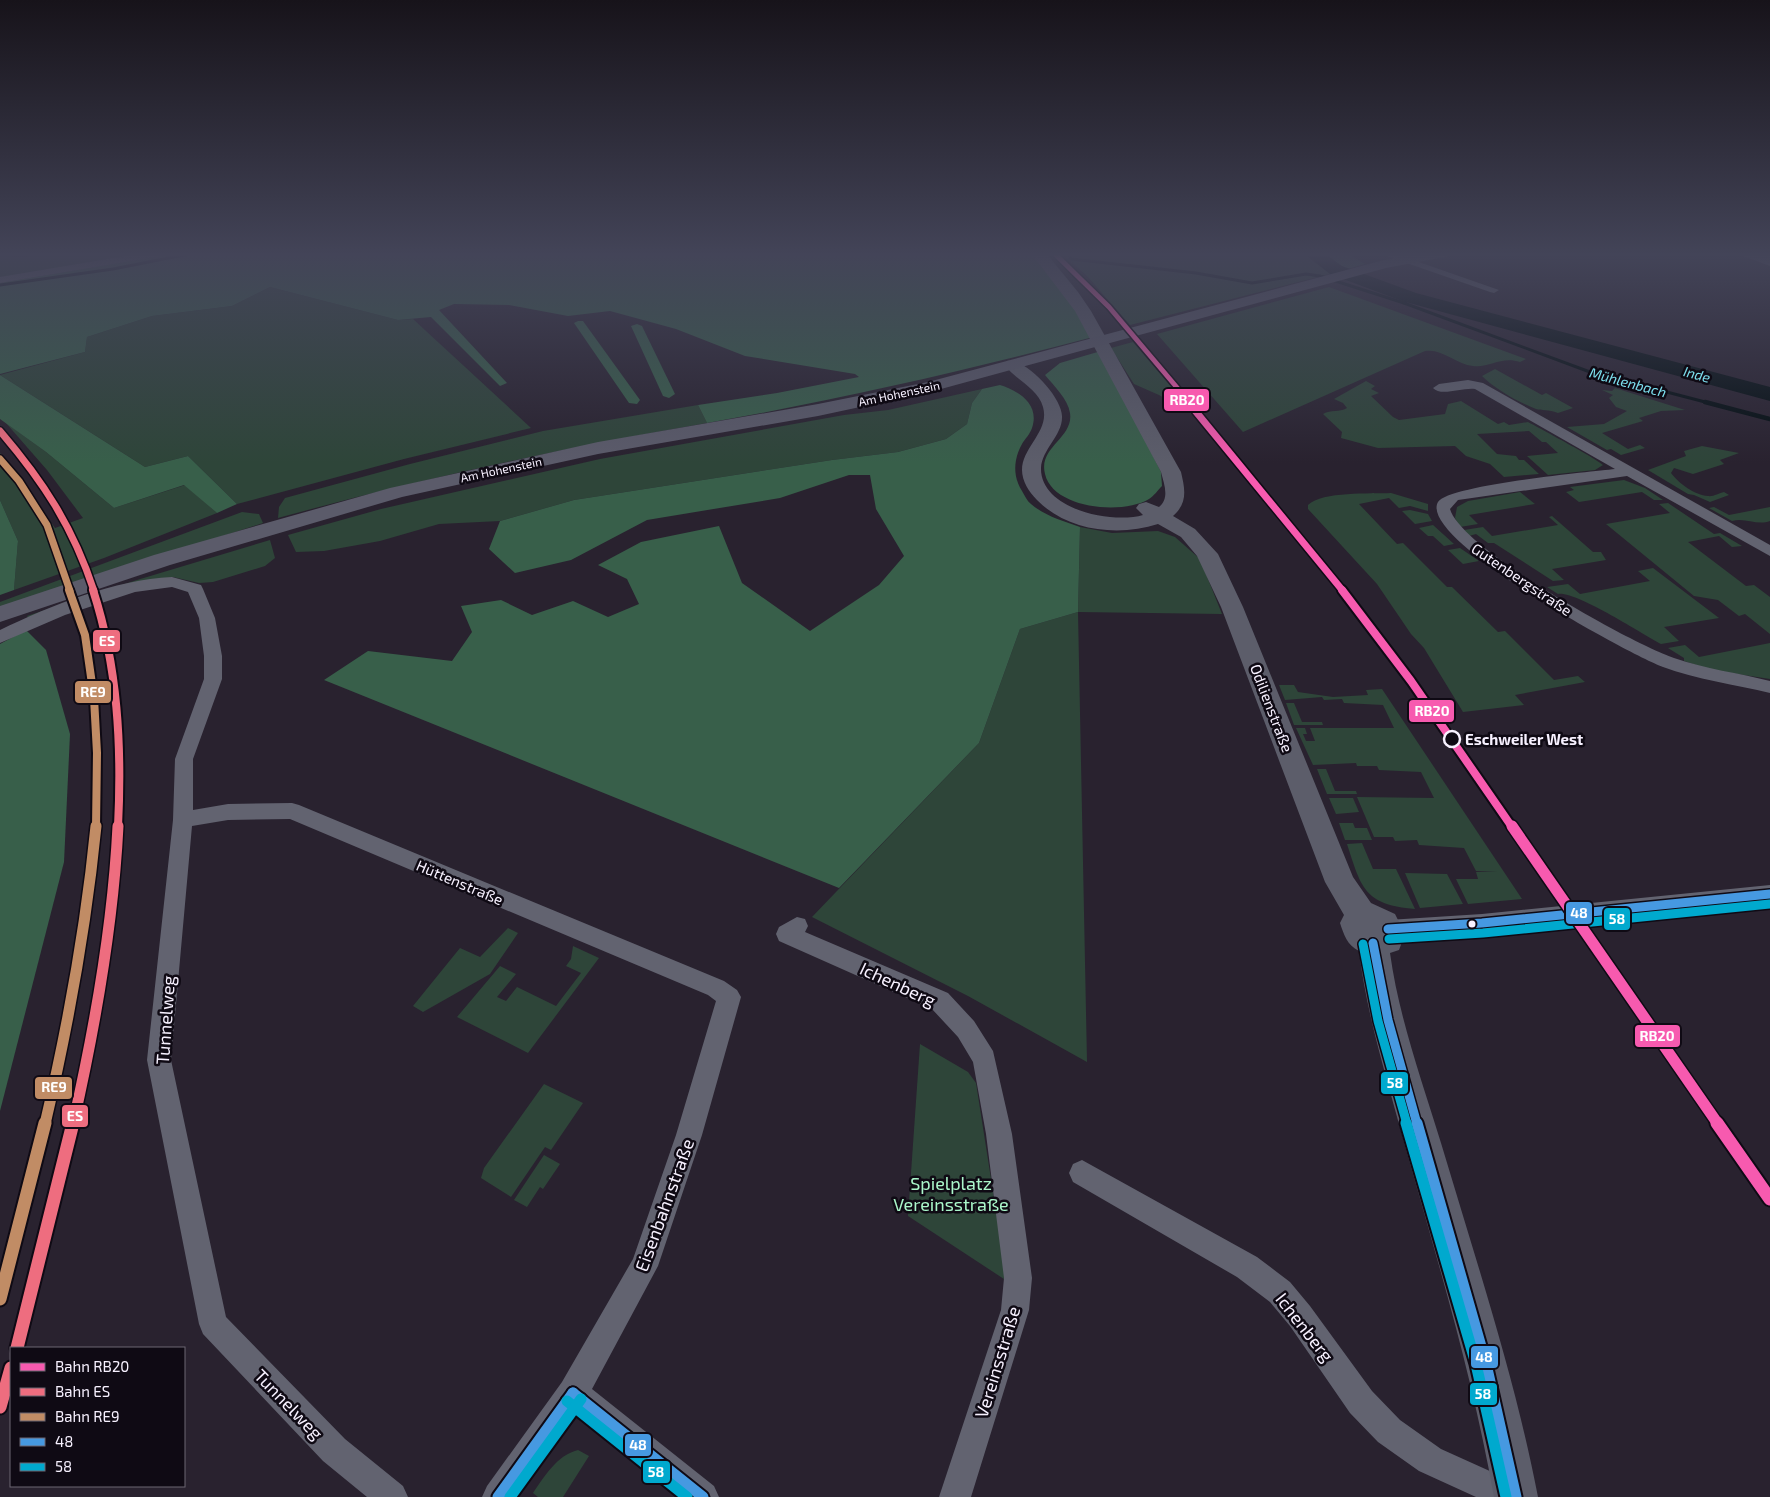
<svg xmlns="http://www.w3.org/2000/svg" width="1770" height="1497" font-family="'Exo 2',sans-serif">
  <style>
    .green { fill: #2e4539 }
    .forest { fill: #385f4a }
    .lines { fill: none; stroke-linecap: round; stroke-linejoin: round }
    .stream-far1 { stroke: #040e12; stroke-width: 3 }
    .stream { stroke: #040e12; stroke-width: 4.5 }
    .river { fill: #040e12; fill-rule: evenodd }
    .street { fill: #626370; fill-rule: evenodd }
    .secondary { fill: #5c5d6a; fill-rule: evenodd }
    .primary { fill: #5b5b6a; fill-rule: evenodd }
    .bus-1-far1-casing { stroke: #0f0a14; stroke-width: 12 }
    .bus-1-casing { stroke: #0f0a14; stroke-width: 15 }
    .bus-2-far1-casing { stroke: #0f0a14; stroke-width: 12 }
    .bus-2-casing { stroke: #0f0a14; stroke-width: 15 }
    .bus-1-far1 { stroke: #4699e1; stroke-width: 9 }
    .bus-1 { stroke: #4699e1; stroke-width: 11 }
    .bus-2-far1 { stroke: #00a9ce; stroke-width: 9 }
    .bus-2 { stroke: #00a9ce; stroke-width: 11 }
    .rail-1-far4-casing { stroke: #0f0a14; stroke-width: 8 }
    .rail-1-far3-casing { stroke: #0f0a14; stroke-width: 10 }
    .rail-1-far2-casing { stroke: #0f0a14; stroke-width: 12 }
    .rail-1-far1-casing { stroke: #0f0a14; stroke-width: 14 }
    .rail-1-casing { stroke: #0f0a14; stroke-width: 17 }
    .rail-2-far3-casing { stroke: #0f0a14; stroke-width: 10 }
    .rail-2-far2-casing { stroke: #0f0a14; stroke-width: 12 }
    .rail-2-far1-casing { stroke: #0f0a14; stroke-width: 14 }
    .rail-2-casing { stroke: #0f0a14; stroke-width: 17 }
    .rail-3-far3-casing { stroke: #0f0a14; stroke-width: 10 }
    .rail-3-far2-casing { stroke: #0f0a14; stroke-width: 12 }
    .rail-3-far1-casing { stroke: #0f0a14; stroke-width: 14 }
    .rail-3-casing { stroke: #0f0a14; stroke-width: 17 }
    .rail-1-far4 { stroke: #f75aaf; stroke-width: 5 }
    .rail-1-far3 { stroke: #f75aaf; stroke-width: 7 }
    .rail-1-far2 { stroke: #f75aaf; stroke-width: 8 }
    .rail-1-far1 { stroke: #f75aaf; stroke-width: 11 }
    .rail-1 { stroke: #f75aaf; stroke-width: 13 }
    .rail-2-far3 { stroke: #ee6d7f; stroke-width: 7 }
    .rail-2-far2 { stroke: #ee6d7f; stroke-width: 8 }
    .rail-2-far1 { stroke: #ee6d7f; stroke-width: 11 }
    .rail-2 { stroke: #ee6d7f; stroke-width: 13 }
    .rail-3-far3 { stroke: #c18c65; stroke-width: 7 }
    .rail-3-far2 { stroke: #c18c65; stroke-width: 8 }
    .rail-3-far1 { stroke: #c18c65; stroke-width: 11 }
    .rail-3 { stroke: #c18c65; stroke-width: 13 }
    .stop-dot { fill: #0f0a14; stroke: #f7f1ff; stroke-width: 2.5 }
    .bus-dot { fill: #f7f1ff; stroke: #0f0a14; stroke-width: 2 }
    .labels { text-anchor: middle; dominant-baseline: central; stroke-width: 5; stroke-linejoin: round; paint-order: stroke }
    .far-street-label { font-size: 12px; fill: #f7f1ff; stroke: #0f0a14 }
    .far-water-label { font-size: 14px; font-style: italic; fill: #7de0ef; stroke: #0f0a14 }
    .street-label { font-size: 15px; fill: #f7f1ff; stroke: #0f0a14 }
    .stop-label { font-size: 15px; font-weight: bold; fill: #f7f1ff; stroke: #0f0a14; text-anchor: start }
    .near-street-label { font-size: 18px; fill: #f7f1ff; stroke: #0f0a14 }
    .near-park-label { font-size: 18px; fill: #abf7cb; stroke: #0f0a14 }
    .line-badge { stroke: #0f0a14; stroke-width: 2 }
    .badge-label { font-size: 14px; text-anchor: middle; font-weight: bold; fill: #fff }
  </style>
  <rect width="100%" height="100%" fill="#29222f"/>
  <g class="green">
    <polygon points="61,253 150,253 0,278 0,256 12,255 12,258"/>
    <polygon points="1061,253 1306,253 1337,272 1130,325 1087,276"/>
    <polygon points="270,287 398,320 413,319 531,428 404,459 237,504 188,456 145,467 0,375 85,352 87,337 152,316 232,306"/>
    <path d="M1329 287 1526 359 1520 362C1501 356 1490 368 1473 366 1456 364 1442 348 1425 351L1243 432 1157 334Z"/>
    <polygon points="1133,342 1198,418 1159,395 1134,384 1111,348"/>
    <path d="M1495 369 1542 395 1546 393 1573 408 1558 413C1548 409 1542 411 1536 409 1518 402 1495 389 1482 376Z"/>
    <path d="M1366 381 1375 386 1371 389 1379 393 1371 396 1393 417 1399 420 1445 414 1448 404 1461 401 1498 424 1504 422 1509 425 1528 422C1539 428 1599 460 1603 465L1595 470 1548 475 1527 456 1558 453 1546 442H1542L1529 431 1477 434 1497 454 1516 456 1519 460H1524L1539 474 1504 477 1490 464 1466 456 1455 446 1378 448 1341 438 1342 432 1323 414C1331 409 1339 413 1347 408L1343 403 1334 399Z"/>
    <polygon points="1615,388 1685,410 1661,411 1639,418 1643,421 1602,433 1628,449 1640,445 1645,448 1621,455 1611,449 1607,450 1567,427 1604,424 1627,411 1616,407 1609,398 1613,395 1602,390 1612,391"/>
    <polygon points="982,389 972,403 967,424 946,439 898,452 832,460 574,500 500,521 439,524 380,541 324,551 296,552 288,535 381,509 600,459 844,415 888,410"/>
    <path d="M698 405 707 423C563 448 420 479 278 518L279 507 285 498 410 464 543 431Z"/>
    <polygon points="6,423 46,452 114,508 185,485 217,513 104,558 14,590 18,541 0,500 0,453 21,478 55,528 83,518 47,470"/>
    <path d="M1702 446 1739 453 1720 460 1724 464 1693 474 1674 468 1671 473C1679 484 1695 495 1708 496 1713 497 1719 493 1724 492L1729 495 1710 502 1694 495 1688 494 1648 470 1686 456 1684 451Z"/>
    <polygon points="1624,480 1645,488 1663,500 1654,500 1642,492 1579,502 1566,492 1574,490 1570,487"/>
    <polygon points="1520,492 1535,504 1469,515 1478,524 1460,527 1455,518 1457,507 1468,501"/>
    <path d="M1391 493 1428 504V511L1410 506 1399 508 1389 498 1359 504 1397 544 1403 543 1447 587H1452L1498 632 1505 631 1554 680 1578 676 1585 682 1515 695 1524 705 1463 712 1424 648 1411 634 1377 584 1308 509V505C1323 491 1370 494 1391 493Z"/>
    <polygon points="1668,503 1714,534 1720,533 1742,546 1732,547 1719,536 1688,542 1746,586 1754,585 1770,597 1770,634 1745,614 1739,616 1718,600 1694,596 1606,524 1670,513 1659,504"/>
    <path d="M1714 507 1729 515 1770 507V521C1757 526 1745 517 1732 521L1709 508Z"/>
    <polygon points="1410,510 1428,514 1432,521 1415,524 1402,511"/>
    <polygon points="242,512 259,514 263,523 0,608 0,602"/>
    <polygon points="1552,516 1593,552 1601,552 1606,560 1552,569 1564,580 1553,581 1494,543 1488,543 1476,534 1469,536 1464,530 1483,527 1492,536 1558,525 1549,517"/>
    <polygon points="1433,525 1454,544 1444,546 1433,536 1428,536 1419,528"/>
    <polygon points="1080,527 1112,533 1158,531 1175,537 1200,559 1222,614 1078,612 1087,1062 968,996 812,917 979,743 1020,629 1078,612"/>
    <polygon points="270,540 275,558 265,566 213,582 199,583 173,577 29,619 27,616 137,580"/>
    <polygon points="1460,548 1479,561 1463,564 1448,550"/>
    <path d="M1653 568 1719 618 1664 627 1679 641 1661 644C1642 634 1576 591 1558 594L1547 587 1568 584 1580 594 1650 581 1638 571Z"/>
    <polygon points="1770,643 1770,679 1711,670 1684,661 1684,658 1668,648 1685,645 1699,657"/>
    <polygon points="1279,685 1294,685 1298,692 1333,697 1368,695 1366,690 1382,689 1522,899 1468,904 1456,879 1478,879 1476,872 1497,872 1476,871 1464,848 1419,845 1417,840 1395,841 1393,837 1374,837 1357,797 1434,798 1421,772 1379,770 1377,766 1357,766 1356,763 1313,765 1296,728 1305,728 1307,734 1303,734 1306,741 1315,741 1310,728 1394,728 1383,705 1344,703 1342,699 1324,700 1322,697 1285,700"/>
    <polygon points="1286,703 1294,703 1302,722 1322,722 1323,725 1294,725"/>
    <polygon points="1317,769 1326,769 1335,791 1356,791 1357,794 1327,794"/>
    <polygon points="1329,798 1353,798 1359,812 1336,814"/>
    <polygon points="1339,823 1353,823 1355,828 1367,828 1372,840 1345,840"/>
    <path d="M1362 843 1373 869H1396L1415 909C1364 905 1361 887 1347 844Z"/>
    <polygon points="1405,873 1447,874 1463,904 1420,908"/>
    <polygon points="508,928 518,933 490,974 423,1012 413,1006 460,948 480,957"/>
    <polygon points="573,946 599,958 528,1053 457,1017 500,966 516,974 497,997 506,1001 517,987 556,1006 581,973 566,966 571,959"/>
    <polygon points="920,1044 968,1072 976,1083 1007,1281 908,1216"/>
    <polygon points="544,1084 583,1103 551,1150 545,1147 511,1197 481,1178 484,1168"/>
    <polygon points="544,1155 560,1164 543,1189 540,1187 527,1207 514,1200"/>
    <path d="M578 1450 589 1456 563 1497H538L533 1493C544 1477 557 1455 578 1450Z"/>
  </g>
  <g class="forest">
    <path d="M176 253H1031L1070 295 1093 337C965 371 837 400 707 423L698 405 777 393 859 377 855 374 745 356 676 329 610 311 568 316 509 305 454 304 439 310 507 383 500 386 431 317 398 320 270 287 232 306 152 316 87 337 85 352 0 374V283Z"/>
    <polygon points="1306,253 1347,253 1365,264 1337,272"/>
    <polygon points="578,321 583,321 640,400 637,404 629,403 574,323"/>
    <polygon points="637,324 642,326 675,394 669,398 663,396 631,326"/>
    <path d="M1101 351 1161 472 1162 486C1158 490 1154 496 1149 499 1123 515 1053 509 1045 474 1038 447 1074 438 1070 413 1068 399 1054 386 1045 375L1060 363Z"/>
    <polygon points="0,375 145,467 188,456 237,504 217,513 184,485 114,508 46,452 0,419"/>
    <path d="M1000 385C1019 391 1040 404 1032 428 1030 434 1025 439 1022 444 1013 460 1013 477 1022 491 1025 496 1027 501 1031 504 1045 516 1063 521 1080 527L1078 612 1020 629 979 743 839 888 324 680 368 651 452 661 472 632 461 606 501 600 532 615 573 601 608 617 639 604 627 579 598 565 641 542 719 526 742 583 810 631 879 585 904 556 876 509 870 475H849L780 498 647 520 571 560 515 573 489 549 500 521 574 500 832 460 898 452 946 439 967 424 972 403 982 389Z"/>
    <polygon points="0,500 18,541 14,590 0,595"/>
    <polygon points="26,630 46,650 70,734 64,862 0,1111 0,644"/>
  </g>
  <g class="lines">
    <g class="stream-far1">
      <polyline points="1068,253 1071,259 1196,273 1252,283 1306,274 1320,276 1404,303 1590,372 1709,403"/>
      <polyline points="0,285 113,269 194,253"/>
      <polyline points="1404,303 1409,297"/>
    </g>
    <polyline class="stream" points="1705,402 1770,419"/>
    <polygon class="river" points="1303,253 1324,253 1342,266 1416,293 1770,387 1770,401 1402,301 1330,274"/>
    <g class="street">
      <polygon points="143,253 166,253 161,256 0,283 0,277"/>
      <polygon points="1378,253 1393,253 1499,290 1494,293 1490,292"/>
      <path d="M1468 380 1483 383 1770 545V556L1627 476 1458 500 1450 509C1461 549 1632 644 1674 658 1705 669 1739 673 1770 681V693C1737 685 1695 679 1663 667 1630 655 1417 539 1438 502 1448 485 1588 472 1615 469L1475 389C1463 387 1441 397 1433 388L1439 384Z"/>
      <path d="M172 577 201 585 203 589 215 618 222 656V679L193 759V810L228 804 292 803 299 805 724 981 737 990 741 997 702 1135 658 1266 592 1389 714 1486 719 1497H678L576 1414 517 1497H482L487 1486 562 1382 633 1259 676 1135 716 1001 708 995 290 819 228 820 192 826 171 1060 226 1317 345 1439 403 1486 408 1497H367L323 1461 203 1334 199 1324 147 1060 173 820 175 759 204 679V656L199 618 188 592 172 587 135 592 65 615 0 643V630C52 605 114 580 172 577Z"/>
      <polygon points="1770,885 1770,903 1482,932 1388,938 1380,936 1377,929 1380,922 1388,920 1482,914"/>
      <polygon points="797,917 805,919 808,926 805,932 948,993 974,1021 993,1051 1012,1134 1032,1278 1029,1310 971,1497 939,1497 1001,1310 1004,1278 986,1134 973,1062 958,1037 932,1009 779,941 776,934 779,927"/>
      <polygon points="1082,1160 1257,1257 1290,1282 1310,1306 1372,1391 1400,1420 1441,1449 1523,1486 1528,1497 1476,1497 1419,1471 1378,1442 1350,1413 1290,1326 1270,1302 1237,1277 1073,1182 1069,1173 1073,1164"/>
    </g>
    <path class="secondary" d="M1031 253H1046L1078 292 1091 311 1181 472C1185 489 1188 503 1173 516L1195 529 1218 554 1243 607 1353 877 1371 903 1395 914 1405 934 1399 950 1390 953C1399 1018 1422 1081 1441 1143 1476 1261 1515 1377 1538 1497H1494C1473 1378 1438 1262 1405 1146 1388 1082 1367 1017 1359 951 1347 945 1344 935 1340 923L1344 915 1325 882 1221 607 1197 556 1181 537 1158 524C1118 537 1067 531 1037 500 1029 492 1022 481 1022 470 1022 447 1050 431 1043 407 1038 388 1015 380 1005 365L1007 361C1025 357 1062 397 1062 416 1063 435 1042 449 1041 468 1040 510 1113 524 1143 515L1136 508 1139 504 1146 502 1159 507C1170 498 1164 484 1161 472L1075 311Z"/>
    <g class="primary">
      <polygon points="1421,253 1452,253 1450,256 1386,268 930,392 818,416 598,454 402,497 170,565 0,622 0,606 154,555 390,488 598,442 818,404 928,382 1380,261"/>
      <polygon points="1741,253 1762,253 1770,256 1770,266 1743,256"/>
    </g>
    <g class="bus-1-far1-casing">
      <g id="bus-1-far1">
        <polyline points="1388,929 1482,923 1770,894"/>
        <polyline points="1373,943 1388,1020 1417,1124"/>
      </g>
    </g>
    <g class="bus-1-casing">
      <g id="bus-1">
        <polyline points="1417,1123 1486,1364 1516,1497"/>
        <polyline points="573,1393 703,1497"/>
        <polyline points="498,1497 573,1393"/>
      </g>
    </g>
    <g class="bus-2-far1-casing">
      <g id="bus-2-far1">
        <polyline points="1389,939 1483,933 1770,904"/>
        <polyline points="1363,944 1378,1021 1407,1124"/>
      </g>
    </g>
    <g class="bus-2-casing">
      <g id="bus-2">
        <polyline points="1406,1123 1476,1364 1506,1497"/>
        <polyline points="567,1401 687,1497"/>
        <polyline points="510,1497 581,1399"/>
      </g>
    </g>
    <use href="#bus-1-far1" class="bus-1-far1"/>
    <use href="#bus-1" class="bus-1"/>
    <use href="#bus-2-far1" class="bus-2-far1"/>
    <use href="#bus-2" class="bus-2"/>
    <g class="rail-1-far4-casing">
      <polyline id="rail-1-far4" points="1054,253 1109,307 1190,403"/>
    </g>
    <g class="rail-1-far3-casing">
      <polyline id="rail-1-far3" points="1188,402 1343,591"/>
    </g>
    <g class="rail-1-far2-casing">
      <polyline id="rail-1-far2" points="1342,590 1411,681 1512,827"/>
    </g>
    <g class="rail-1-far1-casing">
      <polyline id="rail-1-far1" points="1512,826 1718,1124"/>
    </g>
    <g class="rail-1-casing">
      <polyline id="rail-1" points="1717,1123 1770,1199"/>
    </g>
    <g class="rail-2-far3-casing">
      <path id="rail-2-far3" d="M0 431C43 481 73 527 94 591"/>
    </g>
    <g class="rail-2-far2-casing">
      <path id="rail-2-far2" d="M93 590C118 667 122 747 118 827"/>
    </g>
    <g class="rail-2-far1-casing">
      <path id="rail-2-far1" d="M73 1124C95 1027 113 927 118 826"/>
    </g>
    <g class="rail-2-casing">
      <g id="rail-2">
        <polyline points="17,1348 73,1123"/>
        <polyline points="0,1407 11,1368"/>
      </g>
    </g>
    <g class="rail-3-far3-casing">
      <polyline id="rail-3-far3" points="0,459 19,481 47,525 70,591"/>
    </g>
    <g class="rail-3-far2-casing">
      <polyline id="rail-3-far2" points="69,590 85,635 94,698 97,753 96,827"/>
    </g>
    <g class="rail-3-far1-casing">
      <path id="rail-3-far1" d="M45 1124C68 1026 86 927 96 826"/>
    </g>
    <g class="rail-3-casing">
      <polyline id="rail-3" points="0,1299 45,1123"/>
    </g>
    <use href="#rail-1-far4" class="rail-1-far4"/>
    <use href="#rail-1-far3" class="rail-1-far3"/>
    <use href="#rail-1-far2" class="rail-1-far2"/>
    <use href="#rail-1-far1" class="rail-1-far1"/>
    <use href="#rail-1" class="rail-1"/>
    <use href="#rail-2-far3" class="rail-2-far3"/>
    <use href="#rail-2-far2" class="rail-2-far2"/>
    <use href="#rail-2-far1" class="rail-2-far1"/>
    <use href="#rail-2" class="rail-2"/>
    <use href="#rail-3-far3" class="rail-3-far3"/>
    <use href="#rail-3-far2" class="rail-3-far2"/>
    <use href="#rail-3-far1" class="rail-3-far1"/>
    <use href="#rail-3" class="rail-3"/>
  </g>
  <linearGradient id="sky" x2="0" y2="1"><stop stop-color="#17131a"/><stop offset="0.55" stop-color="#434458"/><stop offset="1" stop-color="#434458" stop-opacity="0"/></linearGradient>
  <rect width="1770" height="463" fill="url(#sky)"/>
  <circle class="stop-dot" cx="1452" cy="739" r="8"/>
  <circle class="bus-dot" cx="1472" cy="924" r="4.5"/>
  <g class="labels">
    <g class="far-street-label">
      <text transform="translate(899 393) rotate(-12)">Am Hohenstein</text>
      <text transform="translate(501 469) rotate(-12)">Am Hohenstein</text>
    </g>
    <g class="far-water-label">
      <text transform="translate(1697 374) rotate(15)">Inde</text>
      <text transform="translate(1628 382) rotate(15)">Mühlenbach</text>
    </g>
    <g class="street-label">
      <text transform="translate(1522 579) rotate(34)">Gutenbergstraße</text>
      <text transform="translate(1272 708) rotate(69)">Odilienstraße</text>
      <text transform="translate(460 882) rotate(23)">Hüttenstraße</text>
    </g>
    <g class="stop-label">
      <text x="1465" y="739">Eschweiler West</text>
    </g>
    <g class="near-street-label">
      <text transform="translate(898 984) rotate(25)">Ichenberg</text>
      <text transform="translate(165 1020) rotate(-86)">Tunnelweg</text>
      <text transform="translate(664 1205) rotate(-70)">Eisenbahnstraße</text>
      <text transform="translate(1305 1327) rotate(52)">Ichenberg</text>
      <text transform="translate(997 1362) rotate(-73)">Vereinsstraße</text>
      <text transform="translate(289 1404) rotate(46)">Tunnelweg</text>
    </g>
    <g class="near-park-label">
      <text x="951" y="1183">Spielplatz<tspan x="951" dy="21">Vereinsstraße</tspan></text>
    </g>
  </g>
  <g class="line-badge">
    <rect x="1163" y="388" width="47" height="24" rx="5" fill="#f75aaf"/>
    <rect x="92" y="629" width="29" height="24" rx="5" fill="#ee6d7f"/>
    <rect x="74" y="680" width="38" height="24" rx="5" fill="#c18c65"/>
    <rect x="1408" y="699" width="47" height="24" rx="5" fill="#f75aaf"/>
    <rect x="1565" y="901" width="28" height="24" rx="5" fill="#4699e1"/>
    <rect x="1603" y="907" width="28" height="24" rx="5" fill="#00a9ce"/>
    <rect x="1634" y="1024" width="47" height="24" rx="5" fill="#f75aaf"/>
    <rect x="1380" y="1071" width="29" height="24" rx="5" fill="#00a9ce"/>
    <rect x="34" y="1076" width="39" height="24" rx="5" fill="#c18c65"/>
    <rect x="61" y="1104" width="28" height="24" rx="5" fill="#ee6d7f"/>
    <rect x="1470" y="1345" width="29" height="24" rx="5" fill="#4699e1"/>
    <rect x="1469" y="1382" width="29" height="24" rx="5" fill="#00a9ce"/>
    <rect x="624" y="1433" width="28" height="24" rx="5" fill="#4699e1"/>
    <rect x="642" y="1460" width="29" height="24" rx="5" fill="#00a9ce"/>
  </g>
  <g class="badge-label">
    <text x="1187" y="405">RB20</text>
    <text x="107" y="646">ES</text>
    <text x="93" y="697">RE9</text>
    <text x="1432" y="716">RB20</text>
    <text x="1579" y="918">48</text>
    <text x="1617" y="924">58</text>
    <text x="1657" y="1041">RB20</text>
    <text x="1395" y="1088">58</text>
    <text x="54" y="1092">RE9</text>
    <text x="75" y="1121">ES</text>
    <text x="1484" y="1362">48</text>
    <text x="1483" y="1399">58</text>
    <text x="638" y="1450">48</text>
    <text x="656" y="1477">58</text>
  </g>
  <rect x="10" y="1347" width="175" height="140" fill="#0f0a14" stroke="#6c6672"/>
  <rect x="20" y="1363" width="25" height="8" fill="#f75aaf" stroke="#6c6672"/>
  <text x="55" y="1372" font-size="15" fill="#f7f1ff">Bahn RB20</text>
  <rect x="20" y="1388" width="25" height="8" fill="#ee6d7f" stroke="#6c6672"/>
  <text x="55" y="1397" font-size="15" fill="#f7f1ff">Bahn ES</text>
  <rect x="20" y="1413" width="25" height="8" fill="#c18c65" stroke="#6c6672"/>
  <text x="55" y="1422" font-size="15" fill="#f7f1ff">Bahn RE9</text>
  <rect x="20" y="1438" width="25" height="8" fill="#4699e1" stroke="#6c6672"/>
  <text x="55" y="1447" font-size="15" fill="#f7f1ff">48</text>
  <rect x="20" y="1463" width="25" height="8" fill="#00a9ce" stroke="#6c6672"/>
  <text x="55" y="1472" font-size="15" fill="#f7f1ff">58</text>
</svg>
